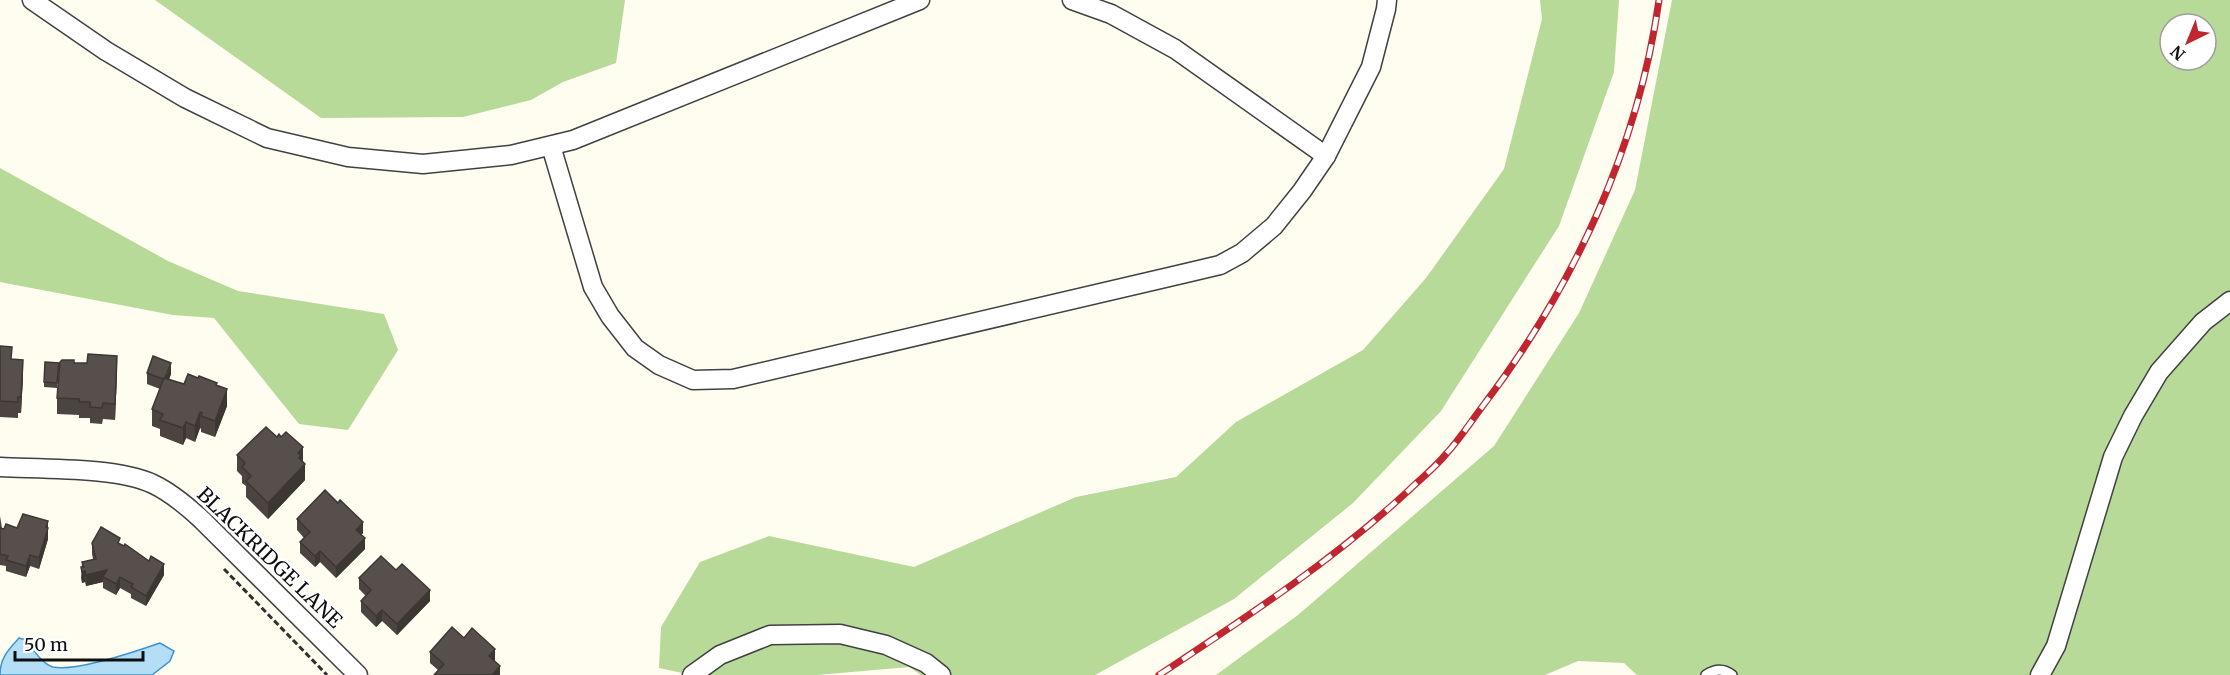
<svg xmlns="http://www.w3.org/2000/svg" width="2230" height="675" font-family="Merriweather,serif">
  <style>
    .forest { fill: #b7da98; fill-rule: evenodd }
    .water { fill: #b4def6; stroke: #3b95cd; stroke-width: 1.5 }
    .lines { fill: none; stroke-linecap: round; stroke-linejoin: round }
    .service-casing { stroke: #414141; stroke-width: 12 }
    .minor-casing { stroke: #414141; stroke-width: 21 }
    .path { stroke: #303030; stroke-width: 3; stroke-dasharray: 6 3; stroke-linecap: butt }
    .service { stroke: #fff; stroke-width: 9 }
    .minor { stroke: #fff; stroke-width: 18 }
    .rail-casing { stroke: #bf262f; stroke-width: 7 }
    .rail { stroke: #fff; stroke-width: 4.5; stroke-dasharray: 14; stroke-linecap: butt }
    .wall { fill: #4b4440 }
    .shaded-wall { fill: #3d3734 }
    .building { fill: #574f4b; stroke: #3d3734; stroke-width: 1.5 }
    .labels { text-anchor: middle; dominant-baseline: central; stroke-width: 6; stroke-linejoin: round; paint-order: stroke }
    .street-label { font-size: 20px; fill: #0e0e0e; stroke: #fff }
  </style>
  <rect width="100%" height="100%" fill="#fffcf0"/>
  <g class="forest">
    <polygon points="155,0 625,0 616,63 563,82 531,100 463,117 321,118"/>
    <polygon points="1540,0 1619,0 1614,72 1559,226 1441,411 1353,503 1234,599 1095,675 921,675 909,667 817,675 692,675 659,668 661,627 700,562 769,536 914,567 1076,497 1176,477 1236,422 1363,350 1426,278 1504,169 1542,19"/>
    <path d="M1672 0H2230V675H1637L1624 663 1578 661 1545 675H1216L1298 615 1494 446 1579 313 1635 190ZM2170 24H2206V60H2170Z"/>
    <polygon points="0,168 168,261 238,291 384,314 398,350 348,430 299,424 214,318 173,315 0,282"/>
  </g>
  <path class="water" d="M19 638 26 640C33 649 42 664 53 667 75 672 137 651 160 643L174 651 170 661 152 675H0C0 658 8 650 19 638Z"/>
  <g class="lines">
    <g class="service-casing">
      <path id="service" d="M1706 675C1715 669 1723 668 1732 675"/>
    </g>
    <g class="minor-casing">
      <g id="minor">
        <polyline points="32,0 106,51 185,98 267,138 348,157 423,164 511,155 573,140 920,0"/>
        <polyline points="1072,0 1111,14 1175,49 1326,156"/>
        <polyline points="551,146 593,287 610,316 635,348 659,365 693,380 733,379 1182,274 1220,265 1242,253 1274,226 1302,191 1326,156 1371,67 1386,9 1387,0"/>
        <path d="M0 467C41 469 118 467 153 484 172 493 187 506 202 520L358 675"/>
        <polyline points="692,675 720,655 770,635 840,634 886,645 926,663 941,675"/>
        <polyline points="2040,675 2056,646 2113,457 2133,416 2159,372 2203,322 2230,301"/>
      </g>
    </g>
    <polyline class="path" points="224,569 327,675"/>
    <use href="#service" class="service"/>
    <use href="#minor" class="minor"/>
    <g class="rail-casing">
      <path id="rail" d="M1159 675C1245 618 1331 562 1407 492 1420 479 1435 468 1446 454 1459 440 1470 423 1482 407 1573 288 1638 149 1659 0"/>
    </g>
    <use href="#rail" class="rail"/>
  </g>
  <g class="wall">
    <polygon points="0,346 12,359 23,376 21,413 18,413 18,418 0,417"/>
    <polygon points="74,363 117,372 115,420 103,419 102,424 90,423 90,418 79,418 79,415 57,414 57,398"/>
    <polygon points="59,368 57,388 44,387 44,382"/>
    <polygon points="147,373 171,374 169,379 184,384 217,386 227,406 215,437 201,432 201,429 200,428 195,442 186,438 183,445 160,436 160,429 152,426 152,409 160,389 147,384"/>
    <polygon points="237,455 303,462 305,480 268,519 246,497 246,486 242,483 242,476 237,471"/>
    <polygon points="0,516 2,528 4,529 17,528 48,521 48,539 39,569 30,566 26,577 6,571 6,566 0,565 0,566"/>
    <polygon points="297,519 363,533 361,535 365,549 336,578 320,562 315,567 300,553 300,542 304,538 297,530"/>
    <polygon points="92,543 120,545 164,575 146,606 131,598 131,594 120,588 116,595 103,588 103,582 86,586 85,582 82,583 81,578 82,562 93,559 92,554"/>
    <polygon points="359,578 430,601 397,635 382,621 376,627 361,612 361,601 366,596 359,589"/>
    <polygon points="464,638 495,660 494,661 500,675 438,670 430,663 430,652"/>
  </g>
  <g class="shaded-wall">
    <polygon points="117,356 117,372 115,420 115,404"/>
    <polygon points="23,360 23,376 21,413 21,397"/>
    <polygon points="171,363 171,374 165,391 165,380"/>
    <polygon points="227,389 227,406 215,437 215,421"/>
    <polygon points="200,412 200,428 195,442 195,426"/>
    <polygon points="186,422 186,438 183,445 183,428"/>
    <polygon points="303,447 303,463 305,464 305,480 268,519 268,503 298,453"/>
    <polygon points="48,521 48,539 39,569 39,558"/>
    <polygon points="363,522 363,533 356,540 356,530"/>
    <polygon points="365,538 365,549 336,578 336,567"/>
    <polygon points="320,551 320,562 315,567 315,556"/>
    <polygon points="30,555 30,566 26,577 26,566"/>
    <polygon points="164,564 164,575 146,606 146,596"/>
    <polygon points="107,570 103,577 103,582 86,586 86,575"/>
    <polygon points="85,571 85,582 82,583 82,572"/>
    <polygon points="120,577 120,588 116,595 116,584"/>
    <polygon points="430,590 430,601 397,635 397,624"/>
    <polygon points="382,610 382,621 376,627 376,616"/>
    <polygon points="495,649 495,660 489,667 489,656"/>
    <polygon points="500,666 500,675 492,675"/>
  </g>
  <g class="building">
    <polygon points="0,346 12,347 11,359 23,360 21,397 18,397 18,402 0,401"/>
    <polygon points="88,354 117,356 115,404 103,403 102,408 90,407 90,402 79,402 79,399 57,398 60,362 62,360 74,360 74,363 87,363"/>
    <polygon points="153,356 171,363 165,378 164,378 163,379 147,373"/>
    <polygon points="45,362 59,363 57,383 44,382"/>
    <polygon points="188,374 198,378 199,376 217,383 216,385 227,389 215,421 201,416 202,413 200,412 195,426 186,422 183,428 160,420 163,414 152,409 164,378 184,384"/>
    <polygon points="266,427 277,437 279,434 281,437 286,432 303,447 298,453 301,455 299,458 305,464 268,503 246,481 251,476 242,467 245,463 237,455"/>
    <polygon points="325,490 338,503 340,500 363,522 356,530 365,538 336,567 320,551 315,556 300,542 310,532 297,519"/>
    <polygon points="23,514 48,521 46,527 48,528 39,558 30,555 26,566 6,560 8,556 0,554 0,555 0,528 4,529 6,524 17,528"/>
    <polygon points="101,527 120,538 118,543 124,546 125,544 149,561 151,556 164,564 146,596 131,587 133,584 120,577 116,584 103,577 107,570 86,575 85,571 82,572 81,567 84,567 82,562 96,559 92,543"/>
    <polygon points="381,556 396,570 402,564 430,590 397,624 382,610 376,616 361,601 371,590 359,578"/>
    <polygon points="452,627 464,638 472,628 495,649 489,656 500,666 492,675 434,675 444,664 430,652"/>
  </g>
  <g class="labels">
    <g class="street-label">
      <text transform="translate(270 557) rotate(44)">BLACKRIDGE LANE</text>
    </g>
  </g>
  <g transform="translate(2188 42) rotate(223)"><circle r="28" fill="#ffffff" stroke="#9f9f9f" stroke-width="1.5"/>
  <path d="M0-4.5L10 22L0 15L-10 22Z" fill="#bf262f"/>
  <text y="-9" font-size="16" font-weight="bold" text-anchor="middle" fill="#0e0e0e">N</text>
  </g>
  <path d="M15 651v9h128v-9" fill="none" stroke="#0e0e0e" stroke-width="3"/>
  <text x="24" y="651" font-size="18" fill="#0e0e0e" stroke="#ffffff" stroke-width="4.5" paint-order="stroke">50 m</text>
</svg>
